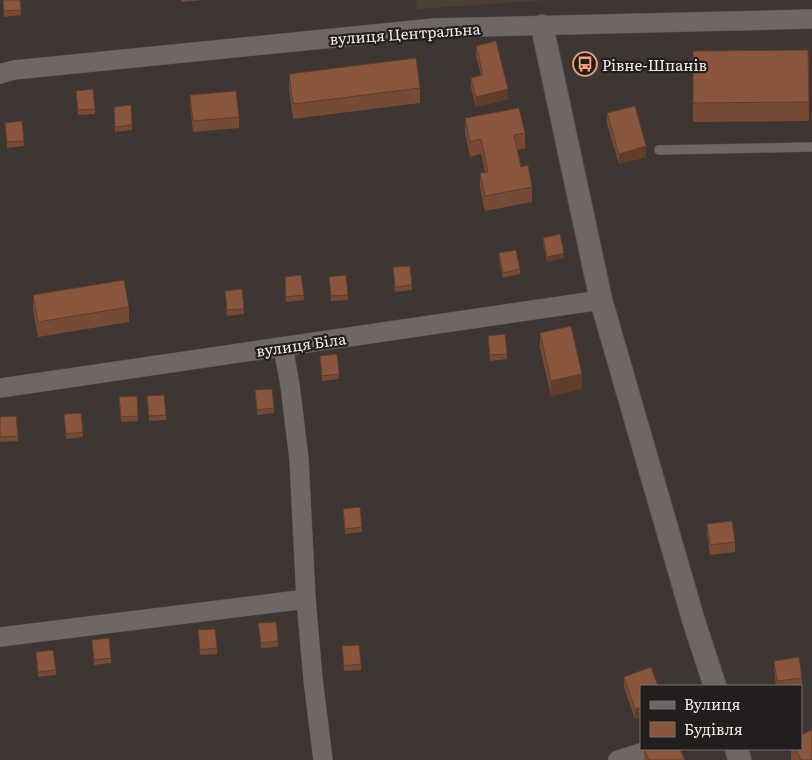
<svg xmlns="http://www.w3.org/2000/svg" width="812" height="760" font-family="Literata,serif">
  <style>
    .built { fill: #4c3f38 }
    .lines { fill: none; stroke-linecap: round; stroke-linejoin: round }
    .service-casing { stroke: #595450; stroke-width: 10 }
    .minor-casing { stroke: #595450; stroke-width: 20 }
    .tertiary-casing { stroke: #595450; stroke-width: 24 }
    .service { stroke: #6f6763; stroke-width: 9 }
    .minor { stroke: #6f6763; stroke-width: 19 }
    .tertiary { stroke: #6f6763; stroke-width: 22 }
    .wall { fill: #764a34 }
    .shaded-wall { fill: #603c2b }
    .building { fill: #89563d; stroke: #603c2b }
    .labels { text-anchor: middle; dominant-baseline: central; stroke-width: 4.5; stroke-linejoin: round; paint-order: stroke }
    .street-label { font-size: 15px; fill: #f1ecea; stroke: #221e1d }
    .poi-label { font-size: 15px; fill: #f1ecea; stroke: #221e1d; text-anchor: start }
  </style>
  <rect width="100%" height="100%" fill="#3d3633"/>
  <polygon class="built" points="416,0 549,0 417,9"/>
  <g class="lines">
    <g class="service-casing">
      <polyline id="service" points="659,150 812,147"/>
    </g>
    <g class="minor-casing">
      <g id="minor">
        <polyline points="0,74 14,70 434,28 812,19"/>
        <polyline points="283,347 290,385 299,459 306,599 313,679 323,760"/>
        <polyline points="0,388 601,300"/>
        <polyline points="0,637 306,599"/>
        <polyline points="618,760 653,749"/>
      </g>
    </g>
    <g class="tertiary-casing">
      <g id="tertiary">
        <polyline points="542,26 601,300 694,622 715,686"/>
        <polyline points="736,749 740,760"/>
      </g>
    </g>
    <use href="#service" class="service"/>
    <use href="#minor" class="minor"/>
    <use href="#tertiary" class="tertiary"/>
  </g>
  <g class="wall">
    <polygon points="3,0 20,0 21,15 4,17"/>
    <polygon points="181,0 203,0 181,2"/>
    <polygon points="476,46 508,99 476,107 471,88 471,78 481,75 476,56"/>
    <polygon points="808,50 809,121 693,122 693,51"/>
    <polygon points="289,74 420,88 420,103 293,119 289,89"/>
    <polygon points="76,91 95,109 95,114 78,115"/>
    <polygon points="190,95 239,117 239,128 193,132 190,105"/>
    <polygon points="114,107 132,125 132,130 115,132"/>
    <polygon points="607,113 646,157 619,164 607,124"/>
    <polygon points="465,118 525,133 525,148 517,150 521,167 532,187 532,202 485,211 480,188 480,173 485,172 481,154 470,157 465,133"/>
    <polygon points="5,123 24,141 24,146 7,148"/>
    <polygon points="543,238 564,258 547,262 543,243"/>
    <polygon points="499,253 520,269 520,274 503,278 499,259"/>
    <polygon points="393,267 412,285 412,290 395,292"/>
    <polygon points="285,277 304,295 304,300 286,302"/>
    <polygon points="329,277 348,295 348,300 331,301"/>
    <polygon points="225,291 244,309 244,314 227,316"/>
    <polygon points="33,295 129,307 129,322 38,337 33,310"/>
    <polygon points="540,333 582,389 551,396 540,348"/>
    <polygon points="488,336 507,354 507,359 490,361"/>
    <polygon points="320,356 339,374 339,379 322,381"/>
    <polygon points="255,390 274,408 274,413 257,415"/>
    <polygon points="147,396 166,415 166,420 149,421"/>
    <polygon points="119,397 138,416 138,421 121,422"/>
    <polygon points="64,414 83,432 83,437 66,439"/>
    <polygon points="0,417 18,436 18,441 0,442"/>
    <polygon points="343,509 362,527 362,532 345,534"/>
    <polygon points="707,524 735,542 735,552 710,555 707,535"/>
    <polygon points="258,623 278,641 278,647 261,648"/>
    <polygon points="198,630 217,648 217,654 200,655"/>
    <polygon points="92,640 111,658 111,663 94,665"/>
    <polygon points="342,646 361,664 361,670 344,671"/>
    <polygon points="36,652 56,670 56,675 38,677"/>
    <polygon points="774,661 802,678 802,688 801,688 801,686 776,686 774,671"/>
    <polygon points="624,677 641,686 641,717 635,719 624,687"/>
    <polygon points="644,749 680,749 685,760 644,760"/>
    <polygon points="791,749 801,749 812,760 791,760"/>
  </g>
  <g class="shaded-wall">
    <polygon points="508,89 508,99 476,107 476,97"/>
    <polygon points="646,146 646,157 619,164 619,154"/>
    <polygon points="564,253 564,258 547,262 547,257"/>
    <polygon points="582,374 582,389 551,396 551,381"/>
    <polygon points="641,707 641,717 635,719 635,709"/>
  </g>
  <g class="building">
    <polygon points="3,0 20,0 21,10 4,11"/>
    <polygon points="496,41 508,89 476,97 471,78 483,75 476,46"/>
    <polygon points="808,50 809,102 693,103 693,51"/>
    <polygon points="416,58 420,88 293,104 289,74"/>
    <polygon points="93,89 95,109 78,110 76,91"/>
    <polygon points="236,91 239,117 193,121 190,95"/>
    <polygon points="131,105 132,125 115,127 114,107"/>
    <polygon points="635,106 646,146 619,154 607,113"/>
    <polygon points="519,108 525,133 514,135 521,167 528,165 532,187 485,196 480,173 488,172 481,139 470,142 465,118"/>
    <polygon points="22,121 24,141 7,142 5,123"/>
    <polygon points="560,234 564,253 547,257 543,238"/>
    <polygon points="516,250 520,269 503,273 499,253"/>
    <polygon points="410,266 412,285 395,287 393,267"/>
    <polygon points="301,275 304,295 286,297 285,277"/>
    <polygon points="346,275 348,295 331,296 329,277"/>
    <polygon points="124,280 129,307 38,322 33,295"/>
    <polygon points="242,289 244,309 227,310 225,291"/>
    <polygon points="571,326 582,374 551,381 540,333"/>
    <polygon points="505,334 507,354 490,355 488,336"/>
    <polygon points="337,354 339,374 322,376 320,356"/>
    <polygon points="272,389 274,408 257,410 255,390"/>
    <polygon points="164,395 166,415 149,416 147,396"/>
    <polygon points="137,396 138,416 121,417 119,397"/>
    <polygon points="81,413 83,432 66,434 64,414"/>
    <polygon points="16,416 18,436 0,437 0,417"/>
    <polygon points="360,507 362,527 345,529 343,509"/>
    <polygon points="732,521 735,542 710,545 707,524"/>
    <polygon points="276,622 278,641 261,643 258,623"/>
    <polygon points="215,629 217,648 200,650 198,630"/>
    <polygon points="109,638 111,658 94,660 92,640"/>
    <polygon points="359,645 361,664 344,666 342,646"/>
    <polygon points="53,650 56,670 38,672 36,652"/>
    <polygon points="799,657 802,678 777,681 774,661"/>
    <polygon points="651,667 658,686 641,686 641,707 635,709 624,677"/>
    <polygon points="812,730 812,760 801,760 796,749 801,749 801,735"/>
    <polygon points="644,749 680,749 685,760 649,760"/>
  </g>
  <defs>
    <g id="bus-ring" transform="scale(1.25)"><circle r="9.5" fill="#221e1d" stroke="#f1a17b" stroke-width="1.5"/><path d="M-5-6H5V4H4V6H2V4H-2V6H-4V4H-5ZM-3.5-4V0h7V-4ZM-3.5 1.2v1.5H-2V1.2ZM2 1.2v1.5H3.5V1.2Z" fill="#f1a17b"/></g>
  </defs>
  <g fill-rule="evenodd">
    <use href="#bus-ring" x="585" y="64"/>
  </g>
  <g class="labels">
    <g class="street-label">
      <text transform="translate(405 33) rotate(-4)">вулиця Центральна</text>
      <text transform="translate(301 344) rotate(-8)">вулиця Біла</text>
    </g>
    <g class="poi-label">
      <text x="602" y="64">Рівне-Шпанів</text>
    </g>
  </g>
  <rect x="640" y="685" width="162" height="65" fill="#221e1d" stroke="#75706f"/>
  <rect x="650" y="701" width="25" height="8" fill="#6f6763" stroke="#75706f"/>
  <text x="684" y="710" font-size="15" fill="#f1ecea">Вулиця</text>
  <rect x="650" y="722" width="25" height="15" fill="#89563d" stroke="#75706f"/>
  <text x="684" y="735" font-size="15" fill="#f1ecea">Будівля</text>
</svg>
